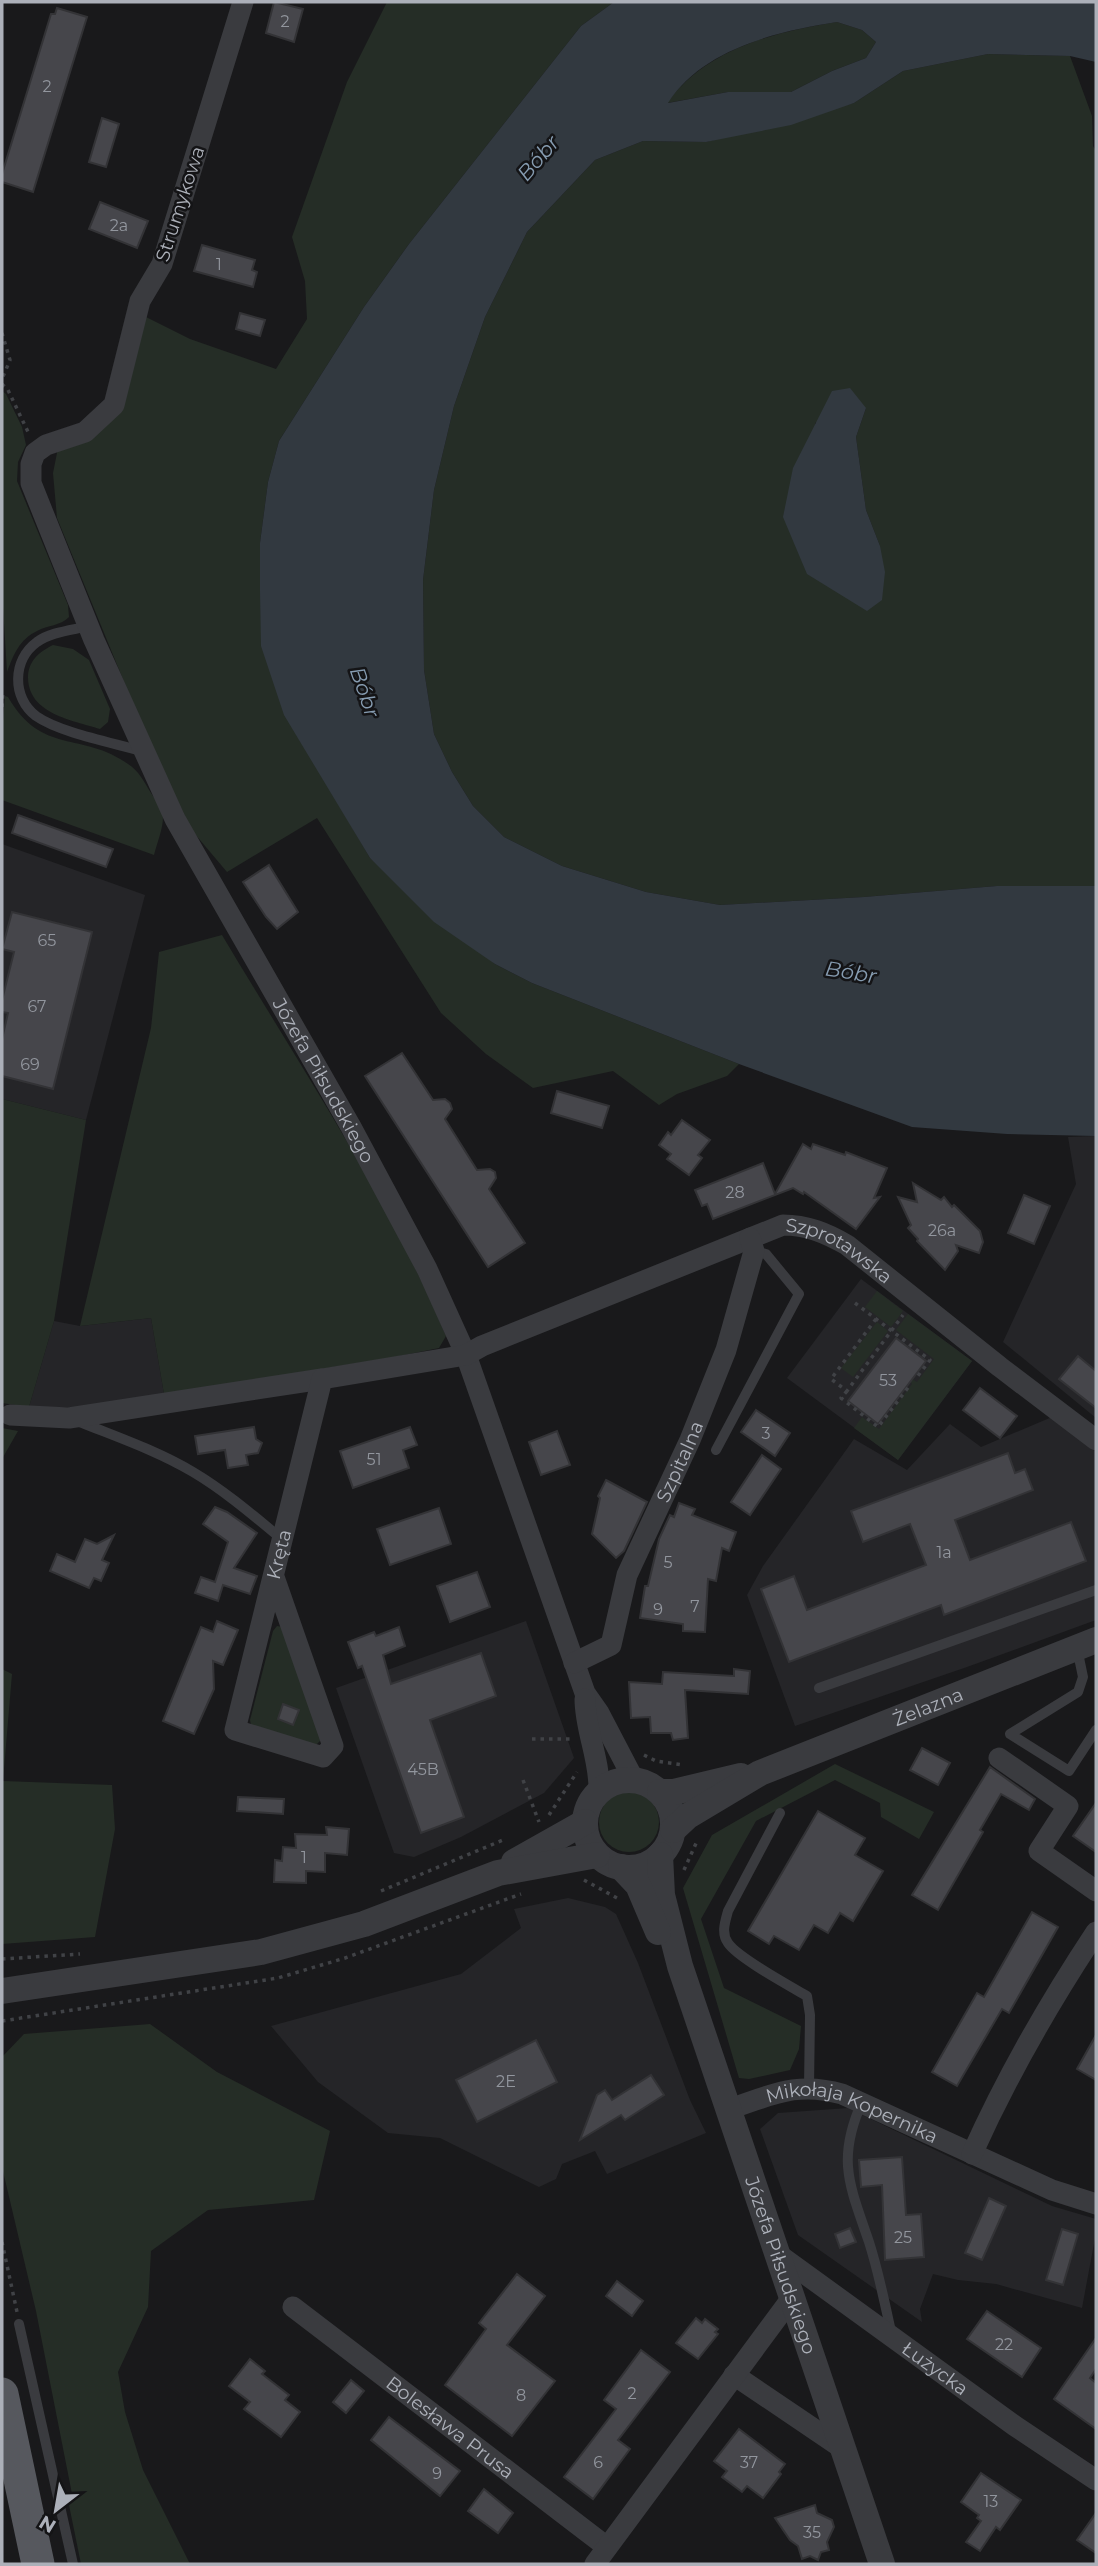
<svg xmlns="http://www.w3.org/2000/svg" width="1098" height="2566" font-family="Montserrat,sans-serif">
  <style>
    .built { fill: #252528 }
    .green { fill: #252d26; fill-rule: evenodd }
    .water { fill: #323940; fill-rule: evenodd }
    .building { fill: #46464b; stroke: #333336; stroke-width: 2 }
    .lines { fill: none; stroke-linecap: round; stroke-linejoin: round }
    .path { stroke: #404246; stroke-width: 3.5; stroke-dasharray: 3.5 5; stroke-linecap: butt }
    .service { stroke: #3a3b3f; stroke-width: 10 }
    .minor { stroke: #3a3b3f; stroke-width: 21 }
    .tertiary { stroke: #3a3b3f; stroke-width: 26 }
    .primary { stroke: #56585e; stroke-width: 33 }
    .labels { text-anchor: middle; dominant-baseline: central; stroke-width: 5; stroke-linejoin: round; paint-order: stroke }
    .number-label { font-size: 16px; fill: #92969e }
    .street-label { font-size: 19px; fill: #acb0b9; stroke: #141416 }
    .water-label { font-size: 21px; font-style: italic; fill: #869cb1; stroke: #141416 }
  </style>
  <rect width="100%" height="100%" fill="#19191b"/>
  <g class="built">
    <polygon points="2,844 145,895 86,1120 2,1099"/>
    <polygon points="1096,1136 1096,1418 1003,1342 1076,1184 1068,1137"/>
    <polygon points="861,1279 972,1361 898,1460 787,1378"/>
    <polygon points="151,1318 164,1394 82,1407 29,1407 54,1321 80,1326"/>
    <polygon points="1052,1417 1096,1452 1096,1620 967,1667 795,1726 747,1595 763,1566 854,1439 907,1470 950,1424 981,1447"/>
    <polygon points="526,1621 574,1758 544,1793 461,1837 414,1857 394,1853 336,1688"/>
    <polygon points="568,1898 605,1907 616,1914 638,1963 690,2100 706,2133 607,2174 595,2151 562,2164 556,2179 539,2187 440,2138 388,2133 318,2082 271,2026 461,1974 521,1928 514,1909"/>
    <polygon points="848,2108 1052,2206 1096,2219 1096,2233 1082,2308 996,2284 958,2280 933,2274 920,2309 922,2322 798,2235 760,2129 778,2113"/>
  </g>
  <g class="green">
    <polygon points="387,2 614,2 581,26 409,244 364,307 279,441 268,482 260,543 334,796 370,858 495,964 532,983 739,1064 727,1076 677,1094 659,1105 613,1071 533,1088 486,1054 441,1013 317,818 227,872 189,827 138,716 57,518 53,473 58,448 114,418 144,316 190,339 276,369 307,319 305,281 292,237 347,82"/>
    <path d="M837 22 862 30 876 42 866 58 832 71 791 92H728L667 103C706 49 774 32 837 22Z"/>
    <path d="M988 54 1070 56 1092 116 1093 146 1096 151V886H997L864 897 720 905 646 892 562 866 504 837 473 806 452 772 434 734 424 670 423 580 434 490 454 406 485 317 527 232 595 160 643 141 706 142 854 103 903 71ZM866 408 856 437 866 510 880 546 815 423Z"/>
    <path d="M2 391 6 394 22 427 26 445 18 462 17 481 68 605 69 617C60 626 48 625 37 631 19 640 14 654 7 672L2 591Z"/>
    <path d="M53 645 73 649 89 660 110 709 108 722 100 729C72 720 29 714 28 678 28 661 39 652 53 645Z"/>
    <path d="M5 696 8 697C42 756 82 731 128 764 139 771 144 782 151 793 156 800 163 809 163 817 163 829 157 843 154 855L2 800V733Z"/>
    <path d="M222 935C300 1066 387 1195 446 1336L439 1348 390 1358 164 1394 151 1318 80 1326 151 1028 159 952Z"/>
    <polygon points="2,1099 86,1120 54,1321 29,1407 2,1403"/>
    <polygon points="877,1291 903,1311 891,1327 865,1307"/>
    <polygon points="908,1314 972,1361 898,1460 854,1428 862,1417 879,1429 912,1384 910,1381 912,1379 917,1382 934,1359 896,1330"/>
    <polygon points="877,1322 888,1331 853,1377 841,1368"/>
    <polygon points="2,1428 18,1431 2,1459"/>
    <polygon points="277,1626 283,1627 321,1740 315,1746 251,1725 250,1720 273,1631"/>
    <polygon points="2,1669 12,1674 3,1781 112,1785 115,1829 95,1937 2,1944"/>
    <polygon points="835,1764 934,1812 919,1839 881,1817 880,1803 835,1780 756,1821 701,1919 724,1988 801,2026 799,2049 790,2070 749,2079 739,2078 683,1888 712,1835"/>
    <circle cx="629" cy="1822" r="30"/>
    <polygon points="150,2024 217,2072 330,2131 314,2200 208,2210 151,2251 148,2307 118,2372 125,2412 143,2470 190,2564 81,2564 69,2505 73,2499 36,2311 2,2167 2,2057 24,2034"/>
  </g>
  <g class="water">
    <path d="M614 2H1096V62L1070 56 988 54 903 71 854 103 791 125 706 142 643 141 595 160 527 232 485 317 454 406 434 490 423 580 424 670 434 734 452 772 473 806 504 837 562 866 646 892 720 905 864 897 997 886H1096V1136L1007 1134 912 1127 739 1064 532 983 495 964 434 922 370 858 284 715 261 646 260 591V543L268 482 279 441 364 307 409 244 581 26ZM837 22 862 30 876 42 866 58 832 71 791 92H728L668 103C702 49 778 31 837 22Z"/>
    <polygon points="850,388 866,408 856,437 866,510 880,546 885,572 882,600 867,611 807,574 783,517 793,468 832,391"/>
  </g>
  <g class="building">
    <polygon points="274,2 303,9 294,42 266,33"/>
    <polygon points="57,8 87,17 33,192 2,182 2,174 51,14 55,14"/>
    <polygon points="102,118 119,124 106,167 89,162"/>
    <polygon points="100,202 148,221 137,248 89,229"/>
    <polygon points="202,245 255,260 252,270 257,272 253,287 194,271"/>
    <polygon points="240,313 265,320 260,336 236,329"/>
    <polygon points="18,815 113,849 106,867 12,833"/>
    <polygon points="269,865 298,912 277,929 266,917 243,882"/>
    <polygon points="12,912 92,932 53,1089 2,1076 2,1039 8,1013 2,1012 2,1000 14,952 2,949"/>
    <polygon points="402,1053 433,1100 445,1099 450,1103 452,1109 445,1119 477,1170 490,1169 495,1172 496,1178 489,1189 525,1243 488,1267 365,1076"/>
    <polygon points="557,1091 609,1106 602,1128 551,1113"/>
    <polygon points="682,1120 710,1140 698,1155 702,1158 689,1175 667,1159 671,1154 659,1145 668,1132 671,1135"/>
    <polygon points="803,1144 811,1149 813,1144 845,1155 846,1152 887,1168 874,1198 880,1197 856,1229 804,1192 803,1194 793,1188 713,1219 707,1204 702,1206 695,1190 763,1163 775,1194"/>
    <polygon points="913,1183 941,1200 944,1197 952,1207 954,1205 980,1231 983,1242 979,1253 956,1245 958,1251 945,1270 917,1241 918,1239 908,1228 911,1225 898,1197 917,1202"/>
    <polygon points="1024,1195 1050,1206 1034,1244 1008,1233"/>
    <polygon points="896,1338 926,1361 878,1424 848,1401"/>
    <polygon points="1078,1356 1096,1371 1096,1408 1059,1379"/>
    <polygon points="980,1388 1017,1416 1000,1438 963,1410"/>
    <polygon points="756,1410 790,1433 775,1456 741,1432"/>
    <polygon points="254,1427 256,1439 262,1443 258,1453 246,1455 248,1465 228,1468 225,1450 198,1454 195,1436"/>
    <polygon points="410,1427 417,1445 403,1450 409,1468 353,1488 340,1451"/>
    <polygon points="557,1431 570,1465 541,1475 529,1442"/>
    <polygon points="1008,1453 1015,1473 1025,1469 1033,1490 955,1520 970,1560 1071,1522 1086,1561 944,1615 941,1605 789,1662 761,1589 794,1576 807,1610 926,1565 910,1524 863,1542 851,1511"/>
    <polygon points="762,1455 781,1469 750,1515 731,1502"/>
    <polygon points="606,1480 647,1502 624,1551 616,1558 592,1534 600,1498 598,1496"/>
    <polygon points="679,1503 695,1509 692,1515 736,1532 729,1551 722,1548 716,1581 708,1579 705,1632 683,1631 683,1624 640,1618 645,1586 648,1586 659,1539 670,1515 674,1517"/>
    <polygon points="215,1507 227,1512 257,1533 234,1568 257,1576 250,1594 223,1585 218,1601 195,1593 201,1577 215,1582 228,1542 203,1524"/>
    <polygon points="439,1508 451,1544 390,1565 377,1529"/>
    <polygon points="114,1535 102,1560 109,1563 101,1581 94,1578 89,1588 50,1571 57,1554 75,1562 85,1539 97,1544"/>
    <polygon points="477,1572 490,1607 450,1622 437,1586"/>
    <polygon points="217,1621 238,1630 223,1665 213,1661 214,1689 194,1734 163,1721 201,1627 213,1632"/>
    <polygon points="399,1627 405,1646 383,1655 391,1684 481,1653 496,1696 430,1720 464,1817 421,1833 362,1666 358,1668 348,1642 374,1632 376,1636"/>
    <polygon points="734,1669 750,1671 748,1694 685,1690 688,1738 673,1740 671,1733 651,1733 650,1717 631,1718 629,1682 662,1684 663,1672 734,1676"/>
    <polygon points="283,1704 299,1710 293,1725 278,1719"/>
    <polygon points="922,1748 950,1763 938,1785 910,1770"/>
    <polygon points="990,1767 1035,1799 1029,1810 1001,1794 980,1830 983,1832 938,1910 912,1895"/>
    <polygon points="238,1797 284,1799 283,1814 237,1811"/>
    <polygon points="1096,1803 1096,1852 1073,1836"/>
    <polygon points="818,1811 865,1838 855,1855 883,1871 853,1921 840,1913 828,1933 814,1925 799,1950 774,1936 769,1944 748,1931"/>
    <polygon points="326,1827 349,1829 347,1855 325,1853 325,1872 306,1871 306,1883 274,1882 275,1860 282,1861 283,1847 296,1848 295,1834 327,1835"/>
    <polygon points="1032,1912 1058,1927 1009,2013 1002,2009 957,2086 932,2072 977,1993 984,1997"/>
    <polygon points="1096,2035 1096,2080 1077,2069"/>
    <polygon points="536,2040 557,2082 477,2122 456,2080"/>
    <polygon points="651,2075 664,2095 625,2120 621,2115 580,2140 597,2095 605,2090 612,2100"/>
    <polygon points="902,2157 906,2215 921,2214 924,2257 885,2260 882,2185 861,2187 859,2160"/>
    <polygon points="989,2198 1006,2206 982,2260 965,2253"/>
    <polygon points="850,2228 856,2242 840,2248 835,2234"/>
    <polygon points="1062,2229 1078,2234 1063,2285 1046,2280"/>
    <polygon points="517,2274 545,2296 507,2345 555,2381 512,2436 445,2385 486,2329 479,2323"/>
    <polygon points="617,2281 643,2301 632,2316 606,2296"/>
    <polygon points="987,2311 1041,2348 1022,2377 967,2339"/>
    <polygon points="696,2318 702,2323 705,2319 718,2329 715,2332 718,2334 698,2359 676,2343"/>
    <polygon points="1096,2338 1096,2369 1090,2378 1096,2383 1096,2429 1054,2399"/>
    <polygon points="641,2350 670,2372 618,2440 630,2449 593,2499 564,2477 616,2409 604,2400"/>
    <polygon points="250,2359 265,2371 262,2374 289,2395 285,2400 300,2412 281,2437 244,2409 250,2402 229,2386"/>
    <polygon points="351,2380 364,2391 346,2413 333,2402"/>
    <polygon points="389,2417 460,2471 440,2496 371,2440"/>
    <polygon points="739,2429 785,2464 779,2472 781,2474 763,2498 747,2486 742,2492 722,2477 727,2471 714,2461"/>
    <polygon points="981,2473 1021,2500 1000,2530 996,2527 980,2551 966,2542 981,2521 977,2518 979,2515 961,2502"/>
    <polygon points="484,2489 513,2513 498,2533 468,2511"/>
    <polygon points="815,2505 817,2513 832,2520 834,2527 827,2542 829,2550 821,2552 818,2560 810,2556 802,2559 798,2546 790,2540 775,2518"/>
    <polygon points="1096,2513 1096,2553 1077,2540"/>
  </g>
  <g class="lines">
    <g class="path">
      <polyline points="2,333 10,360 2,379"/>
      <polyline points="2,384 8,390 29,434"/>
      <polyline points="2,707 3,692"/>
      <polyline points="855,1303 930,1360 917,1377"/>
      <polyline points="876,1319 831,1379 847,1391 903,1315"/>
      <polyline points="847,1391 841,1398 878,1427 910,1385"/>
      <polyline points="532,1739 570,1739"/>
      <polyline points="644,1755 656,1761 684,1765"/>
      <polyline points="523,1780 539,1822"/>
      <polyline points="549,1815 577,1772"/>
      <polyline points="684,1870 698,1839"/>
      <polyline points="584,1880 617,1898"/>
      <polyline points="381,1891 503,1840"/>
      <polyline points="2,1959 80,1954"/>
      <polyline points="2,2021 278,1978 345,1958 521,1894"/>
      <polyline points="2,2242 17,2312"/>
    </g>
    <g class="service">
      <path d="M89 626C73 630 50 632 37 642 12 660 12 698 36 716 60 733 115 743 145 752"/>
      <path d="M75 1420C114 1436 156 1450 193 1472 225 1491 254 1516 283 1540"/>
      <polyline points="716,1450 799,1294 766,1254 754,1251"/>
      <polyline points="1077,1648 1083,1677 1078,1692 1010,1734 1069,1771 1096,1730"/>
      <polyline points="819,1688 1096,1590"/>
      <path d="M780 1813 728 1911C725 1922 721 1933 728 1943 738 1958 790 1986 807 1996L810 2015 809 2087"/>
      <path d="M862 2102C836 2160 850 2186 869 2242 879 2273 885 2305 892 2336"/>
      <polyline points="19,2324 73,2564"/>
    </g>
    <g class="minor">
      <path id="s1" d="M243 2 162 264 140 301 114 405 85 432 46 445 35 453 31 464V483L94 640 175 819 351 1127 427 1269 466 1355 585 1693 599 1713 634 1780"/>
      <polyline points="10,1415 69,1418 322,1379"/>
      <path id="s2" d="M274 1577 333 1746 323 1757 235 1730 322 1379 466 1355 482 1346 783 1225C807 1225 826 1233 847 1245L1000 1367 1096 1440"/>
      <path id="s3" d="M574 1663 611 1645 627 1575 690 1440 726 1350 754 1251 750 1238"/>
      <path d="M585 1699C585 1730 600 1759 599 1791"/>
      <polyline points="999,1758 1068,1806 1039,1851 1096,1891"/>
      <path id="s4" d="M729 2109C772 2095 797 2081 842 2094L1052 2190 1096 2204"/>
      <path d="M972 2154C1007 2076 1049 2003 1096 1932"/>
      <path id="s5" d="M775 2252 1015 2426 1096 2480"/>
      <path id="s6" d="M293 2307 607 2547"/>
      <polyline points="734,2375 842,2448"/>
      <polyline points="595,2564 791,2299"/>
    </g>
    <g class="tertiary">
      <circle cx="629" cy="1824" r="44"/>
      <polyline points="660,1792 674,1792 741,1776"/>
      <path id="s7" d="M673 1830 688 1816 760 1773 1096 1640"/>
      <path id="s8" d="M660 1855 662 1895 680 1966 882 2564"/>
      <polyline points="514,1862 585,1822"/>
      <polyline points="621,1867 638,1885 658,1932"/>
      <polyline points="2,1991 261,1952 364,1924 498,1873 597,1855"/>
    </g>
    <polyline class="primary" points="2,2394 38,2564"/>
  </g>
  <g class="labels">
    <g class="number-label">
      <text x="285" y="21">2</text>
      <text x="47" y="86">2</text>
      <text x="119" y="225">2a</text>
      <text x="219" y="264">1</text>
      <text x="47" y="940">65</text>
      <text x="37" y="1006">67</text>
      <text x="30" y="1064">69</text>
      <text x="735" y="1192">28</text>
      <text x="942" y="1230">26a</text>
      <text x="888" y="1380">53</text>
      <text x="766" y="1433">3</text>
      <text x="374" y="1459">51</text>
      <text x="944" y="1552">1a</text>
      <text x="668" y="1562">5</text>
      <text x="695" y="1606">7</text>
      <text x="658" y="1609">9</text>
      <text x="423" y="1769">45B</text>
      <text x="304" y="1857">1</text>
      <text x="506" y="2081">2E</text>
      <text x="903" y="2237">25</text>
      <text x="1004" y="2344">22</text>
      <text x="632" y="2393">2</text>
      <text x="521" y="2395">8</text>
      <text x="598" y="2462">6</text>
      <text x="749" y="2462">37</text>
      <text x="437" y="2473">9</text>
      <text x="991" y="2501">13</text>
      <text x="812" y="2532">35</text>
    </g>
    <g class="street-label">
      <text transform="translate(180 204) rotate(-72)">Strumykowa</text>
      <text stroke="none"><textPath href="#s1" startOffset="1216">Józefa Piłsudskiego</textPath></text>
      <text stroke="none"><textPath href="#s2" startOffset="1199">Szprotawska</textPath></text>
      <text stroke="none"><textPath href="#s3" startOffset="238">Szpitalna</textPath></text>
      <text stroke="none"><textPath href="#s2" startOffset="467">Kręta</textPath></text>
      <text stroke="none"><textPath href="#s7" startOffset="285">Żelazna</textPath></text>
      <text stroke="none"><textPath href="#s4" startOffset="130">Mikołaja Kopernika</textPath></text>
      <text stroke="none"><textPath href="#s8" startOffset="429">Józefa Piłsudskiego</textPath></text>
      <text stroke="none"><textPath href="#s5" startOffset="198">Łużycka</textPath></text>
      <text stroke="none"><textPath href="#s6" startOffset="198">Bolesława Prusa</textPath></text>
    </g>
    <g class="water-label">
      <text transform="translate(538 158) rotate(-49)">Bóbr</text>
      <text transform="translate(365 692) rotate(71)">Bóbr</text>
      <text transform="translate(851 972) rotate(9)">Bóbr</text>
    </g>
  </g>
  <rect width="1098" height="2566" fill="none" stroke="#acb0b9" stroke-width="7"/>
  <g transform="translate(56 2510) rotate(211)" stroke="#141416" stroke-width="5" paint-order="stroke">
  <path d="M0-5L12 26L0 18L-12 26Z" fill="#acb0b9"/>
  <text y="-10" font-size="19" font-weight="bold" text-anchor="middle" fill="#acb0b9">N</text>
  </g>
</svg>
